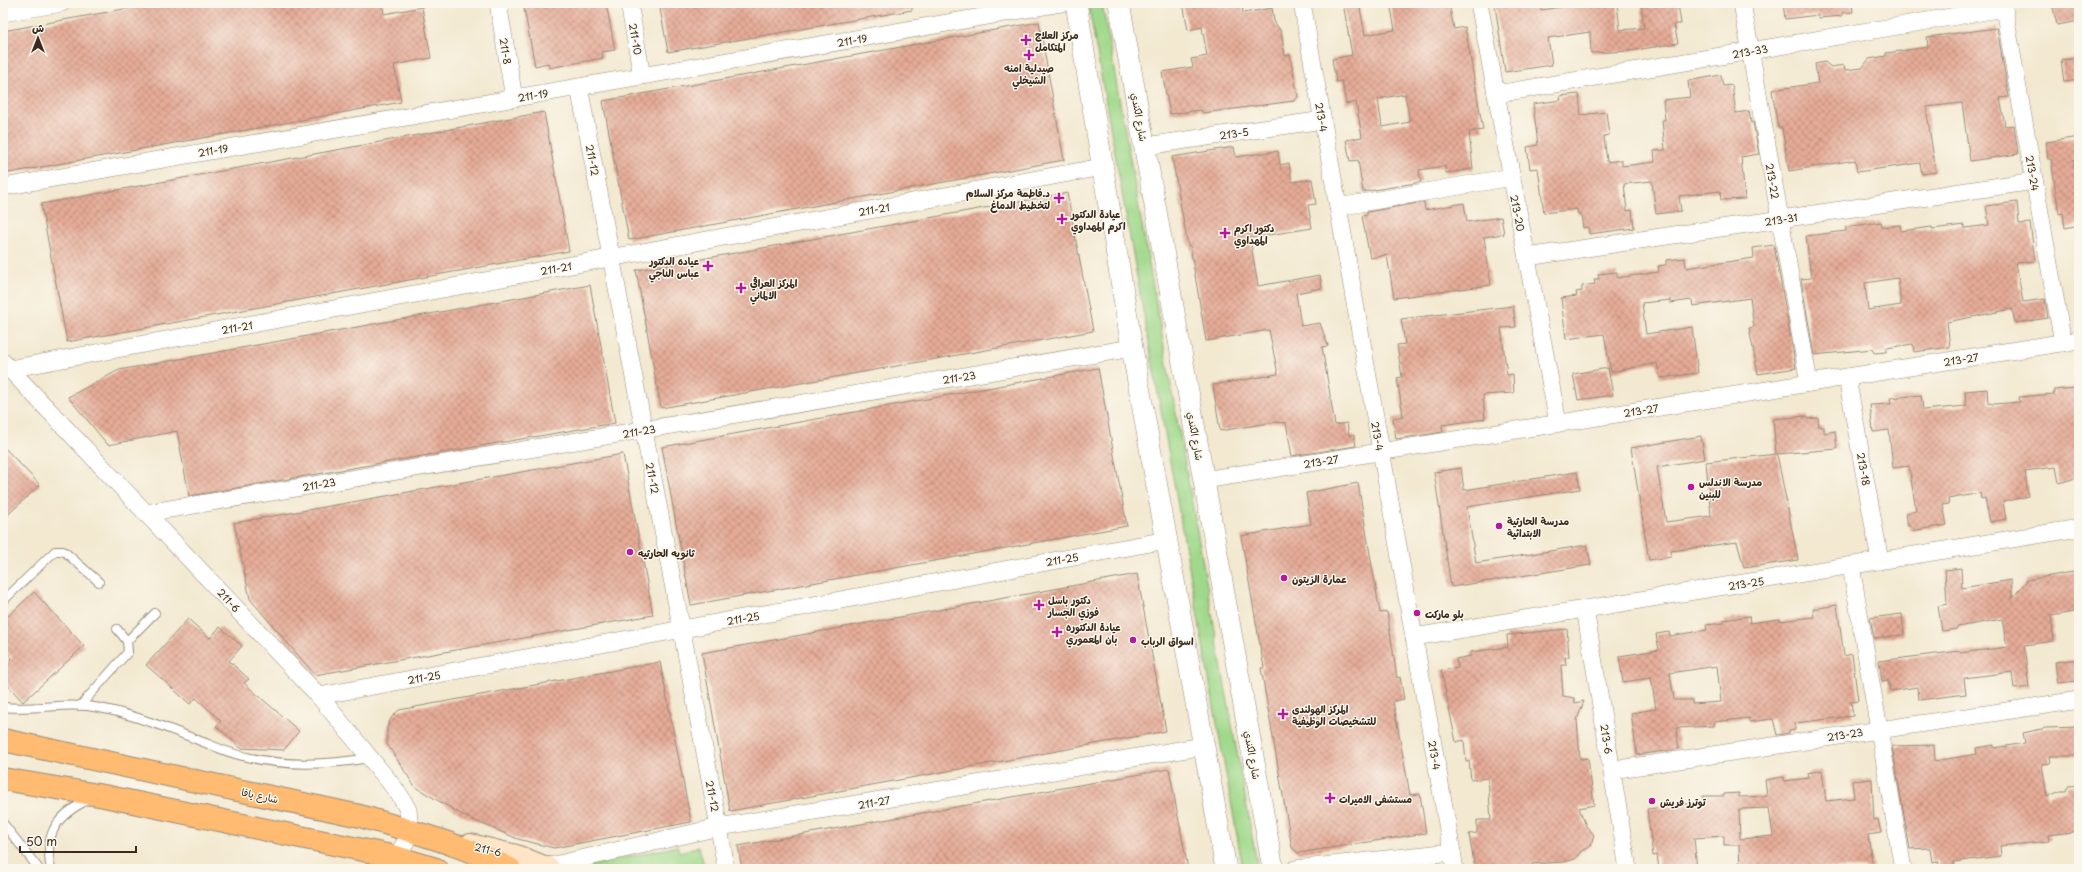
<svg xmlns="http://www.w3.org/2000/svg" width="2082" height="872" font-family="'Playpen Sans','Playpen Sans Arabic',sans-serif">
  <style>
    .grass { fill: #a1d98c; stroke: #6e8255 }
    .building { fill: url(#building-cross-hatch); fill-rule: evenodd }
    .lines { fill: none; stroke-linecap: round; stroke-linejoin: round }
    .service-casing { stroke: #978a78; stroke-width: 10 }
    .minor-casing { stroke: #978a78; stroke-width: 18 }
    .tertiary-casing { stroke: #978a78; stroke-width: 22 }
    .secondary-casing { stroke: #978a78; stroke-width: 24 }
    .motorway-casing { stroke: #978a78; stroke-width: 24 }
    .service { stroke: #fff; stroke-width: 8 }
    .minor { stroke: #fff; stroke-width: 17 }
    .tertiary { stroke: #fff; stroke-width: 21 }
    .secondary { stroke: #ffe4c6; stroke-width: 22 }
    .motorway { stroke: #febb71; stroke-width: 22 }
    .poi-dot { fill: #b5179e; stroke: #fbf7ec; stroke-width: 1.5 }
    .labels { text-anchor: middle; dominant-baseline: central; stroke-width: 3; stroke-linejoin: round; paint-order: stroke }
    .poi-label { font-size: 10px; font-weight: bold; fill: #3b2a1e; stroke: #fbf7ec; text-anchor: start }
    .street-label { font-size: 10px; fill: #3b2a1e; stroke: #fbf7ec }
  </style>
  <defs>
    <pattern id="building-cross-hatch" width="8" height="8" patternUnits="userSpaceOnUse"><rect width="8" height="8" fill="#e6ac98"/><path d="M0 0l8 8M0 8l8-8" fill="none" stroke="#bc8c7b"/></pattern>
  </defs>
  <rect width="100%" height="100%" fill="#fbf7ec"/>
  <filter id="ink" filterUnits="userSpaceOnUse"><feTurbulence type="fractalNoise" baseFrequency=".025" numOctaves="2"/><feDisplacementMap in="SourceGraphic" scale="8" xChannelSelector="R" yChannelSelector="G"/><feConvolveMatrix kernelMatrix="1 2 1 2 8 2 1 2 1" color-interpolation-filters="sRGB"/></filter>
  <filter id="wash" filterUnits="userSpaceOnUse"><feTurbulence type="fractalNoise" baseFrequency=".012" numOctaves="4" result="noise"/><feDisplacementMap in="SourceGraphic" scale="16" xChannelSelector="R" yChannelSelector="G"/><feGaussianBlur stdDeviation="0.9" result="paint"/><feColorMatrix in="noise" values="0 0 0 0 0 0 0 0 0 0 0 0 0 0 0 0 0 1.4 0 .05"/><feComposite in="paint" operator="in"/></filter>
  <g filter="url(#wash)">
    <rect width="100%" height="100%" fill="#f3e9d1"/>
    <g class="grass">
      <polygon points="1088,3 1102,3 1258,869 1243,869"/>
      <polygon points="678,846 679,852 699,847 705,869 585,869 582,867"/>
    </g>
    <g id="blocks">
      <g class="building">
        <polygon points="157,3 382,3 384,14 422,7 431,58 394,65 401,102 3,174 3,31"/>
        <polygon points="523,3 606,3 615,50 602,52 603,58 549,68 548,63 535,66"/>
        <polygon points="659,3 912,3 912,10 668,52"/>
        <polygon points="1183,3 1242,3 1243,13 1272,8 1274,21 1281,32 1285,56 1290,55 1298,97 1294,101 1203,113 1201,110 1170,114 1162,72 1193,67 1191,59 1207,56 1202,27 1188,30"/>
        <path d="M1343 3H1359L1365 35 1395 30 1390 3H1449L1454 29 1465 27 1483 130 1469 132 1473 169 1446 173 1445 166 1419 170 1421 182 1363 192 1358 160 1350 161 1346 140 1362 137 1356 102 1346 104 1342 81 1336 82 1332 59 1352 55ZM1405 94 1410 122 1382 127 1378 99Z"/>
        <polygon points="1512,3 1540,3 1541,10 1568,6 1568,3 1617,4 1620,30 1644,28 1641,3 1678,3 1681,24 1674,24 1678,43 1630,51 1591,53 1590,32 1548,38 1552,65 1505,72 1495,5"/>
        <polygon points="1783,3 1852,3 1853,12 1842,13 1842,16 1819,18 1818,15 1785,19"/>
        <polygon points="2052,3 2079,3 2079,21 2057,25"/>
        <polygon points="1039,22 1064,160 629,240 603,101"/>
        <polygon points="1997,28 2009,97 2000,98 2005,126 2014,125 2018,154 1970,161 1962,103 1926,107 1936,172 1922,174 1920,163 1857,172 1855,160 1789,171 1782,128 1778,128 1772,90 1818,83 1815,64 1825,62 1831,67 1844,65 1845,70 1862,68 1869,59 1886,56 1886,53 1928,47 1927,37"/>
        <polygon points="2079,58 2079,80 2064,82 2061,60"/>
        <polygon points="1721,75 1723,86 1732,85 1736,113 1749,111 1751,123 1753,122 1759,154 1741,157 1745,199 1721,200 1720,191 1679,196 1681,211 1656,214 1652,181 1624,184 1627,211 1632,210 1634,228 1589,234 1588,227 1583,228 1581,214 1578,214 1577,209 1544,213 1538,168 1530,169 1527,147 1538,145 1533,104 1561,100 1560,96 1579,94 1581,115 1606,112 1609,135 1604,136 1607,162 1622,160 1622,166 1655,162 1654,151 1665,150 1662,120 1665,120 1663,100 1690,97 1688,81"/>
        <polygon points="544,112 569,251 67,342 41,204"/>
        <polygon points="2079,137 2079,155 2076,155 2076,159 2073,160 2077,185 2079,184 2079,225 2065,228 2063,213 2059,214 2051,159 2048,159 2046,142"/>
        <polygon points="1234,147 1236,157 1278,151 1280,165 1289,163 1292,182 1312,179 1316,204 1308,205 1312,228 1250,238 1258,286 1320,275 1322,288 1296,293 1301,326 1320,323 1328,346 1322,347 1335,425 1347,423 1349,435 1354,435 1356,446 1292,456 1286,423 1275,422 1220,431 1213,385 1278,374 1269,330 1206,341 1190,245 1188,246 1172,157"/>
        <polygon points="1067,193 1093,331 661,408 636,270 702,259"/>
        <polygon points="1424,202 1425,210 1464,203 1467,222 1501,217 1504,234 1484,237 1491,285 1394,298 1387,255 1370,258 1362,216 1367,215 1367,212"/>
        <path d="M2017 202 2019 224 2030 223 2035 261 2016 263 2023 302 2045 299 2048 318 2015 323 2012 309 1947 322 1950 347 1914 352 1913 344 1886 348V352L1874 353 1873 349 1814 355 1801 279 1811 278 1806 236 1846 231V227L1881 222 1882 227 1900 225 1901 231 1932 227V229L1964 225 1965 228 1989 225 1986 206ZM1898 278 1901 305 1868 310 1865 283Z"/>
        <polygon points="1774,245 1796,368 1758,374 1749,328 1754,327 1750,298 1693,306 1692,300 1670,303 1670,300 1642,303 1646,334 1692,327 1698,373 1660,378 1657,363 1611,372 1604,334 1566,339 1561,298 1577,296 1576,292 1582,291 1582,286 1595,284 1594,279 1599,279 1598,274 1617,272 1617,278 1659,272 1658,266 1666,265 1666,260 1685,258 1686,268 1754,258 1753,248"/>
        <polygon points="590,285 615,423 189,496 177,431 108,445 68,397 119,370"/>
        <polygon points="1513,306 1516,327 1501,328 1507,375 1513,374 1514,393 1483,395 1485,419 1442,425 1443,432 1396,439 1393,418 1403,416 1397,378 1402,377 1397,345 1405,344 1401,319"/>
        <polygon points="1098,368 1127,526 691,605 662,447"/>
        <polygon points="1608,368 1613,395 1578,400 1573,374"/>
        <polygon points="2074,388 2074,395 2079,394 2079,477 2059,483 2056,467 2025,471 2028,496 2003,502 2006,519 1990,522 1985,498 1981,499 1980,493 1948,499 1949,504 1943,505 1947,525 1911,531 1910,526 1908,526 1906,513 1916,511 1909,466 1893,468 1889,430 1873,432 1870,405 1891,404 1890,398 1921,395 1923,410 1966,406 1965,391 1987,389 1988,403 1994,404 2020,402 2019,397 2054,394 2054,390"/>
        <polygon points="1807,416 1807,419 1818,418 1819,427 1824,427 1824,433 1835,431 1837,449 1777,454 1798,560 1744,568 1737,542 1671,551 1671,557 1649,560 1631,448 1701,436 1705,459 1657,467 1666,522 1711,516 1706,462 1776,454 1773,419"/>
        <polygon points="3,446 40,485 3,519"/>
        <polygon points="623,454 653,615 315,675 250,599 234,523"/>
        <polygon points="1461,468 1464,490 1577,472 1580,489 1467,507 1476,563 1587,545 1591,565 1451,587 1434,472"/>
        <polygon points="1358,483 1380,613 1387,612 1397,678 1400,677 1404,699 1393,701 1410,795 1420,794 1426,833 1298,853 1292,848 1261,668 1264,668 1241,536 1311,524 1306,493"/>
        <polygon points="1961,568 1962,588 2011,580 2012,599 2027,580 2079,571 2079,611 2051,616 2054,641 2024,645 2029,687 2014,689 2012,672 1964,678 1966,694 1919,700 1918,687 1890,691 1888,680 1882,681 1879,661 1960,651 1960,653 2007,647 2002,619 1957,627 1957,629 1942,631 1938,606 1947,604 1945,570"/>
        <polygon points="1137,574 1166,731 730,811 702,653"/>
        <polygon points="34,592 84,646 23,702 3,680 3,667 12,658 3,648 3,621"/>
        <path d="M1837 605 1844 656 1852 654 1858 701 1851 702 1853 716 1795 723V730L1789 731V733L1777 735 1773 719 1749 722V718L1714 722V726L1676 728 1679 749 1637 755 1631 713 1656 709 1651 678 1623 682 1619 656 1659 650 1656 634 1669 632 1670 636 1707 630 1706 625 1724 623V620L1749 616 1750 623 1780 619V621L1814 617 1813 609ZM1717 666 1721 702 1692 704V700H1674L1670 673Z"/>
        <polygon points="1902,614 1904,635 1874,638 1870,618"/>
        <polygon points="188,619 210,638 220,627 242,646 229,661 249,679 244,683 299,731 284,750 241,748 216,726 221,721 196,698 190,704 146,665"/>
        <polygon points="1567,629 1569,657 1565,657 1566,665 1561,665 1563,696 1574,698 1575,703 1584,701 1577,720 1580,759 1588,758 1594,805 1579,808 1586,826 1594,835 1591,846 1581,851 1575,859 1564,862 1532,864 1532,869 1475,869 1469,834 1477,833 1477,820 1491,820 1488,778 1471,780 1469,761 1466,762 1464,740 1456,742 1441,670 1458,668 1456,659 1471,656 1471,652 1508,647 1507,635"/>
        <polygon points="2079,659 2079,681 2058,683 2055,662"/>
        <polygon points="660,662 691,822 554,848 518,839 466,817 415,787 387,744 387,729 391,718 399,710"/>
        <polygon points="2079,727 2079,756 2049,756 2050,763 2042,764 2047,797 2060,791 2066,791 2068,786 2079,785 2079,831 2049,835 2050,841 2000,846 2001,856 1953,862 1954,869 1939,869 1938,861 1932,862 1930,848 1910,849 1892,746 1934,745 1935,761 1977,754 1976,748 1994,745 1994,748 2025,743 2023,733 2046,728"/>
        <polygon points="1169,769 1188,869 742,869 738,846"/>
        <path d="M1822 770 1826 801 1854 798 1852 781 1872 779 1874 820 1878 819 1881 833 1868 835 1873 868 1740 869 1739 845H1724V836L1694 838 1697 869H1659L1657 855 1653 856 1647 809 1703 802V796H1724V794L1739 793V797L1767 796 1765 780 1784 777V781L1809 778 1808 773ZM1769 808 1773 836 1740 839 1739 809Z"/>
      </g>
    </g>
  </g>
  <g filter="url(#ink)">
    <use href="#blocks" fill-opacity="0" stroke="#978a78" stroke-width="1"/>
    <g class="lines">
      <g class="service-casing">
        <g id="service">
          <polyline points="3,601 55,551 63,551 66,553 99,582"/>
          <polyline points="127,641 155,613"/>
          <polyline points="81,705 128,652 127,641 117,629"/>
          <path d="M3 707C35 711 67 701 100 708 135 715 170 729 203 742 216 747 229 753 243 756 284 767 328 765 369 758"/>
          <polyline points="3,823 39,869"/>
          <path d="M51 869C43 833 58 814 90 799"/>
        </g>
      </g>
      <g class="minor-casing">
        <g id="minor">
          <polyline points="498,3 514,98"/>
          <polyline points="629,3 642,76"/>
          <polyline points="1302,3 1455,869"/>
          <polyline points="1479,3 1558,423"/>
          <polyline points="1742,3 1809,383"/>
          <polyline points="2003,3 2063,343"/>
          <polyline points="3,13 62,3"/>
          <polyline points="579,87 719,827 726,869"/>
          <polyline points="1496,94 2004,8"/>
          <polyline points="1146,146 1323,120"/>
          <polyline points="3,187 1062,3"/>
          <polyline points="1338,207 1512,177"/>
          <polyline points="1527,257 2034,181"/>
          <polyline points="3,362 319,696 388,780 401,797 408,810 410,830 409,837 396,857"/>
          <polyline points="9,369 1102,167"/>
          <polyline points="1847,377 1880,561"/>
          <polyline points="1204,480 2079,340"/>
          <polyline points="146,513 1132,348"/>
          <polyline points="1851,566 1903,869"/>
          <polyline points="1585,609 1628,869"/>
          <polyline points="1414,637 2079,528"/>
          <polyline points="319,696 1167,540"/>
          <polyline points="1612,770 2079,700"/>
          <polyline points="546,867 719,827 1204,746"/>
          <polyline points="1295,869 1452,852"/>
        </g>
      </g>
      <g class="tertiary-casing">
        <g id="tertiary">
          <polyline points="1076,3 1132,348 1226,869"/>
          <polyline points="1119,3 1273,869"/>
        </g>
      </g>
      <g class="secondary-casing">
        <polyline id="secondary" points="470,845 516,856 549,869"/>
      </g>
      <g class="motorway-casing">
        <g id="motorway">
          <path d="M3 740 360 816C411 831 463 845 510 869"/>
          <polyline points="3,779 104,796 396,857 436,869"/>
        </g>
      </g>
      <use href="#service" class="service"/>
      <use href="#minor" class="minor"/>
      <use href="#tertiary" class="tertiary"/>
      <use href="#secondary" class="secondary"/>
      <use href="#motorway" class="motorway"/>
    </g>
  </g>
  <g class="poi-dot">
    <path d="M1024 34h4v4h4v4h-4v4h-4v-4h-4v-4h4z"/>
    <path d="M1027 49h4v4h4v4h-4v4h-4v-4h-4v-4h4z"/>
    <path d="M1057 192h4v4h4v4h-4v4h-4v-4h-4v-4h4z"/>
    <path d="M1060 213h4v4h4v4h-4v4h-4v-4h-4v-4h4z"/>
    <path d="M1223 227h4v4h4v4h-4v4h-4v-4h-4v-4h4z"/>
    <path d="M706 260h4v4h4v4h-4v4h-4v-4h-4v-4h4z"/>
    <path d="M739 282h4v4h4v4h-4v4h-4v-4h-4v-4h4z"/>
    <circle cx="1691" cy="487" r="4"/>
    <circle cx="1499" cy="526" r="4"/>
    <circle cx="630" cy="552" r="4"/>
    <circle cx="1284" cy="578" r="4"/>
    <path d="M1037 599h4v4h4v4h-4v4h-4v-4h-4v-4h4z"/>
    <circle cx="1417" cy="613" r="4"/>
    <path d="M1055 626h4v4h4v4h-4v4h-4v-4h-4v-4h4z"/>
    <circle cx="1133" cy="640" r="4"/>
    <path d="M1281 708h4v4h4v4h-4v4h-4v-4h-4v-4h4z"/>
    <path d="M1328 792h4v4h4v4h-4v4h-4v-4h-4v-4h4z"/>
    <circle cx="1652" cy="801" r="4"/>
  </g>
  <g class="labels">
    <g class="poi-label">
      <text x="1035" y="34">مركز العلاج<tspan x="1035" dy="12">المتكامل</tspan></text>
      <text x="1029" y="67" text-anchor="middle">صيدلية امنه<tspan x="1029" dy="12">الشيخلي</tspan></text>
      <text x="1050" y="192" text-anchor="end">د.فاطمة مركز السلام<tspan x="1050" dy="12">لتخطيط الدماغ</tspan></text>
      <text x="1071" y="213">عيادة الدكتور<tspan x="1071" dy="12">اكرم المهداوي</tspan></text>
      <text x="1234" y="227">دكتور اكرم<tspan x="1234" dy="12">المهداوي</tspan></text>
      <text x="699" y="260" text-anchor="end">عياده الدكتور<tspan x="699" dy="12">عباس الناجي</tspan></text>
      <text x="750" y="282">المركز العراقي<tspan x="750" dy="12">الالماني</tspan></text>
      <text x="1699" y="481">مدرسة الاندلس<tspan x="1699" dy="12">للبنين</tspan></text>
      <text x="1507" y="520">مدرسة الحارثية<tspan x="1507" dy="12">الابتدائية</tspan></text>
      <text x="638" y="552">ثانويه الحارثيه</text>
      <text x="1292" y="578">عمارة الزيتون</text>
      <text x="1048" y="599">دكتور باسل<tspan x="1048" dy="12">فوزي الجسار</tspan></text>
      <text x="1425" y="613">بلو ماركت</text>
      <text x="1066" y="626">عيادة الدكتوره<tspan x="1066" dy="12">بان المعموري</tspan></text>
      <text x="1141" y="640">اسواق الرباب</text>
      <text x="1292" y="708">المركز الهولندي<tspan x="1292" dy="12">للتشخيصات الوظيفية</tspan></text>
      <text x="1339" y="798">مستشفى الاميرات</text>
      <text x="1660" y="801">توترز فريش</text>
    </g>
    <g class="street-label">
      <text transform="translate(636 39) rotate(80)">211-10</text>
      <text transform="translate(852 40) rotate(-10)">211-19</text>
      <text transform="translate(506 51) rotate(81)">211-8</text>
      <text transform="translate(1750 51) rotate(-10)">213-33</text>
      <text transform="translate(533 95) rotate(-10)">211-19</text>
      <text transform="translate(1140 117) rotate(80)">شارع الكندي</text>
      <text transform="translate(1322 117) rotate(80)">213-4</text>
      <text transform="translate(1234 133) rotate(-8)">213-5</text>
      <text transform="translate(213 150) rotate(-10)">211-19</text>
      <text transform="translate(593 160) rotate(79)">211-12</text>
      <text transform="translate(2033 173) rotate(80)">213-24</text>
      <text transform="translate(1773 181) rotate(80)">213-22</text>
      <text transform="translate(874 209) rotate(-10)">211-21</text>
      <text transform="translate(1518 213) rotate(79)">213-20</text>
      <text transform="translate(1781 219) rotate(-9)">213-31</text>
      <text transform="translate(556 268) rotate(-10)">211-21</text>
      <text transform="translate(237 327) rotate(-10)">211-21</text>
      <text transform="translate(1961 359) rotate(-9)">213-27</text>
      <text transform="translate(959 377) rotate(-9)">211-23</text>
      <text transform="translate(1641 410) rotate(-9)">213-27</text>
      <text transform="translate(639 431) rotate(-10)">211-23</text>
      <text transform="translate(1196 436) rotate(80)">شارع الكندي</text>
      <text transform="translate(1378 436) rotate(80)">213-4</text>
      <text transform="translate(1321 461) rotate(-9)">213-27</text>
      <text transform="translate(1864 469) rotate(80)">213-18</text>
      <text transform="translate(653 478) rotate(79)">211-12</text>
      <text transform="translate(319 484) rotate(-10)">211-23</text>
      <text transform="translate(1062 559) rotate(-10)">211-25</text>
      <text transform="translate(1746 583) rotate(-9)">213-25</text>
      <text transform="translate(229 600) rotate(47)">211-6</text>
      <text transform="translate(743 618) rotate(-10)">211-25</text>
      <text transform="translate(424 677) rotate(-10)">211-25</text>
      <text transform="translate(1845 734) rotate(-9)">213-23</text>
      <text transform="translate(1607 739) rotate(81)">213-6</text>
      <text transform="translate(1253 755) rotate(80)">شارع الكندي</text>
      <text transform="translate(1435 755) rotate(80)">213-4</text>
      <text transform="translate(260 795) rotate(12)">شارع يافا</text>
      <text transform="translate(713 796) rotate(79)">211-12</text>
      <text transform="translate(874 802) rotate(-10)">211-27</text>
      <text transform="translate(488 849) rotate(13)">211-6</text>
    </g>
  </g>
  <rect width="2082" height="872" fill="none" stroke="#fbf7ec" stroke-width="16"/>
  <g transform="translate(38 38)" stroke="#fbf7ec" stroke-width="3" paint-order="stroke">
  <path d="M0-3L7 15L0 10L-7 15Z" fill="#3b2a1e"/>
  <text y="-6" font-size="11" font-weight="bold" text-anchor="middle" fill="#3b2a1e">ش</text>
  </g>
  <path d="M20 846v6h116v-6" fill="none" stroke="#3b2a1e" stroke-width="2"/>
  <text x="26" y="846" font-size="12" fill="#3b2a1e" stroke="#fbf7ec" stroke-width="3" paint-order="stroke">50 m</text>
</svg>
